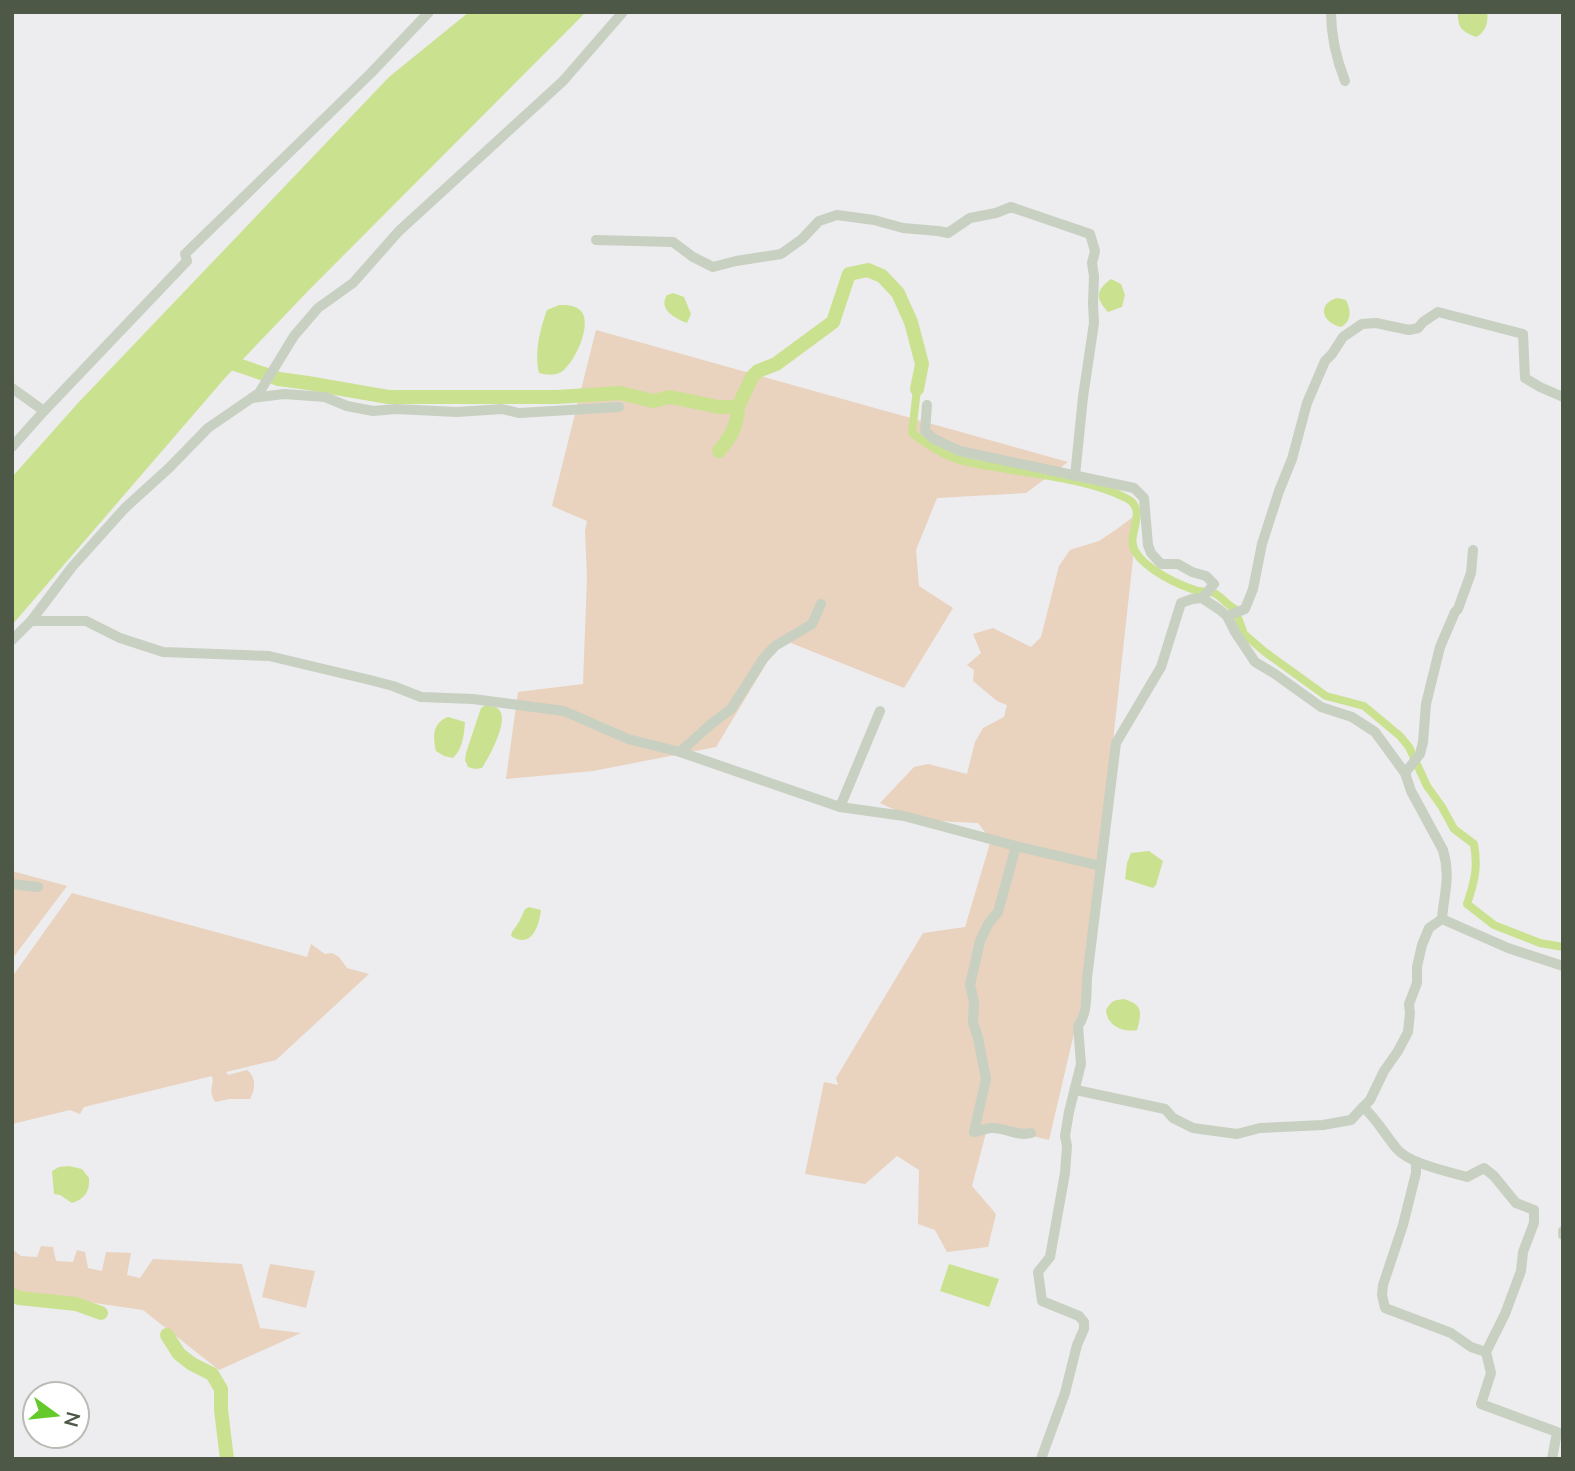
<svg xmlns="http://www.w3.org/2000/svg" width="1575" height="1471" font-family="Lato,sans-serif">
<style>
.green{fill:#e9d2be}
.water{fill:#cae290}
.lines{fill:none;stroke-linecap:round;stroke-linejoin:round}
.canal{stroke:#cae290;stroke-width:8}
.river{stroke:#cae290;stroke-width:14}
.minor{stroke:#c8d0c1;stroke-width:10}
</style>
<rect width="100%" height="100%" fill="#edecef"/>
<g class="green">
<polygon points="596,330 1068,462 1026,493 937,498 916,550 919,586 953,608 904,688 781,639 716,747 593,771 506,779 518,692 583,684 587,577 585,531 587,521 552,506"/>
<polygon points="1138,513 1087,978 1049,1140 988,1125 972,1186 996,1214 988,1247 947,1252 935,1230 918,1224 919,1170 897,1156 865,1184 805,1174 824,1082 838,1085 836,1078 923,933 965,927 991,840 978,823 917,820 880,803 914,767 928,764 967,774 975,742 983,728 1004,717 1007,705 997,701 973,681 974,670 967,665 981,653 973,634 993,628 1031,647 1041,637 1059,566 1070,550 1099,541 1117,529"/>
<polygon points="12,871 67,886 12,959"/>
<path d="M72,893L307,957L311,944L325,954L332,953L339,957L347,968L369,974L276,1060L226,1072L228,1075L247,1070C257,1078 255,1089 250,1099H229L215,1102C207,1088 215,1086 212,1076L84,1107L80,1114L70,1110L12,1124V977Z"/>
<polygon points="41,1246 53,1247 56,1261 73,1262 77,1250 85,1252 88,1268 102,1271 106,1252 131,1253 127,1275 140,1278 153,1259 242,1264 260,1328 301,1333 219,1370 143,1310 12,1291 12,1249 21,1256 37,1257"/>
<polygon points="270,1264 315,1271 306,1308 262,1297"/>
</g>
<g class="water">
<polygon points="469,12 586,12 309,290 225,378 12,625 12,477 78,403 389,77"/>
<path d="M1458,12H1487C1489,22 1485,33 1476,37C1462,32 1457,27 1458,12Z"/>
<path d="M1111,279L1121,284L1125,295L1122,307L1108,312C1095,298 1096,290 1111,279Z"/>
<path d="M673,293L684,297L691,314L687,323C674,318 658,309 667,295Z"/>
<path d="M1338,298L1346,300C1351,310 1352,321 1341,327C1322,323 1316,303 1338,298Z"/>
<path d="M559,305C567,305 575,305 581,311C593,324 574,364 561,372C554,376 547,375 539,373C534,353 540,329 547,310Z"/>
<path d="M486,705C492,706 499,707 501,713C506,726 489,757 482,768L475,769L468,767L465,760L466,753L481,708Z"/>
<path d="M448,717L465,722C464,734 463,749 453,758L444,756L436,751C433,737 432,723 448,717Z"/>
<polygon points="1149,851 1163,861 1156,885 1153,888 1125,879 1127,863 1131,853"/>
<path d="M529,907L541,910C539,927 531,949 511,936L512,932L519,922L525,909Z"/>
<path d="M1124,999C1143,1005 1142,1012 1137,1030C1128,1032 1115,1029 1110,1021C1108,1020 1106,1012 1106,1010C1111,1001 1114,1000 1124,999Z"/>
<path d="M69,1166L82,1169L89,1178C90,1191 85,1199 72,1203L60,1195L54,1194L52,1171L59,1167Z"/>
<polygon points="949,1264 999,1279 989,1307 940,1291"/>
</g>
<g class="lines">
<path class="canal" d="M917,389L912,433C925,443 938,452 954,458C972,465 992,466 1011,470C1049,476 1092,481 1126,498C1150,510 1125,534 1135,551C1145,569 1178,585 1198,591C1202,592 1209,591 1214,593C1220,595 1227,605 1235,609L1244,634L1265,652L1326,696L1364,706L1400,736L1409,747L1427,786L1442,807L1454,829L1474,844C1478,868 1475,880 1467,904L1494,925L1540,943L1563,947"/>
<g class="river">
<polyline points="220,359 279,379 308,383 388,397 557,397 620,393 653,401 670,397 719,407 738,407 752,377 758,371 776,364 833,322 849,274 868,270 882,276 898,293 911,322 922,364 917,389"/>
<path d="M719,451C732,435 737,427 738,407"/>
<polyline points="12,1295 19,1298 76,1304 101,1313"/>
<polyline points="167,1335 179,1354 192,1364 212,1374 221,1389 221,1410 227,1459"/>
</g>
<g class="minor">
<path d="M1331,12C1331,36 1336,58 1345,81"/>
<polyline points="596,240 673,242 693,257 713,267 736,261 781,254 802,239 819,221 837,215 874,220 903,228 938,231 948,233 970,218 996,213 1011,207 1090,234 1095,251 1092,263 1094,276 1093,304 1094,323 1083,397 1075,476"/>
<polyline points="12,388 44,411"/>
<polyline points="252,398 284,394 325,397 347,406 373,411 396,409 457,412 502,409 519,413 619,407"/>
<polyline points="927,405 925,431 934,439 960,451 1134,488 1144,498 1148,545 1151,553 1161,564 1178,564 1192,572 1206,576 1214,584 1202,598"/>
<polyline points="12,447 44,411 187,261 185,254 371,73 429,12"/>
<polyline points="1227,616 1245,609 1253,589 1262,544 1279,491 1292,459 1307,403 1325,361 1332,354 1343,337 1362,324 1376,323 1409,330 1418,328 1423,322 1438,312 1523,334 1525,378 1540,387 1563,397"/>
<polyline points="31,621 86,621 120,638 163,652 269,656 370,680 393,686 421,697 473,699 564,711 628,739 680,752 840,807 904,816 1016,846 1101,866"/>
<polyline points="12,640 31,621 72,567 125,508 169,468 208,428 259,393 294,336 318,308 353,283 399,231 563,81 623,12"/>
<polyline points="680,752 710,725 731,709 763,659 775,646 812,624 821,604"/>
<polyline points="1405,773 1420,754 1423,742 1426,704 1440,647 1455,612 1458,609 1471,573 1473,550"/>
<polyline points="840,807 880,711"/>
<path d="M1016,846L998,912L988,924L980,941L970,985L974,1002L973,1022L978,1038L986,1079L974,1132C980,1132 985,1128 991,1128C1005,1127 1017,1137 1031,1133"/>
<polyline points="12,884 38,887"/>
<path d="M1442,919L1429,928L1422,945L1417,967V983L1409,1004L1410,1013L1408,1032L1398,1051L1384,1071L1370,1100L1363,1107C1377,1119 1385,1135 1397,1149C1408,1163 1449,1172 1467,1177L1484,1168L1494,1176L1516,1203L1534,1210V1223L1523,1252L1521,1271L1505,1314L1486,1352L1491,1373L1481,1404L1557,1432L1552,1459"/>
<polyline points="1076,1090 1165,1109 1173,1118 1193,1128 1237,1134 1260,1128 1323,1125 1351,1120 1363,1107"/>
<polyline points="1416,1162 1416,1173 1403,1225 1383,1285 1382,1295 1385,1308 1451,1333 1471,1347 1486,1352"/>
<polyline points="1563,1231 1563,1235"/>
<path d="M1041,1459L1065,1393L1077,1345L1084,1329V1322L1079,1316L1042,1301L1038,1272L1050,1257L1065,1173L1067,1146L1065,1136L1069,1112L1081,1064L1078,1026C1088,1013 1086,994 1087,978L1116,743L1161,667L1181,603L1192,599L1202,598L1220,610L1227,616L1235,632L1255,662L1275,674L1321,707L1352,717L1375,732L1405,773L1411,791L1443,850C1451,877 1444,893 1442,919L1508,948L1563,966"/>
</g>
</g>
<rect width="1575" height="1471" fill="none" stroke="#4e5847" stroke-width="28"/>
<g transform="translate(56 1415) rotate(105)"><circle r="33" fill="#ffffff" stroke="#b8bcb5" stroke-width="2"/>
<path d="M0-5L12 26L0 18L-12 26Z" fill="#64ca2b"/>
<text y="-10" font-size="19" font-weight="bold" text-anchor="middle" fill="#4e5847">N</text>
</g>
</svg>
